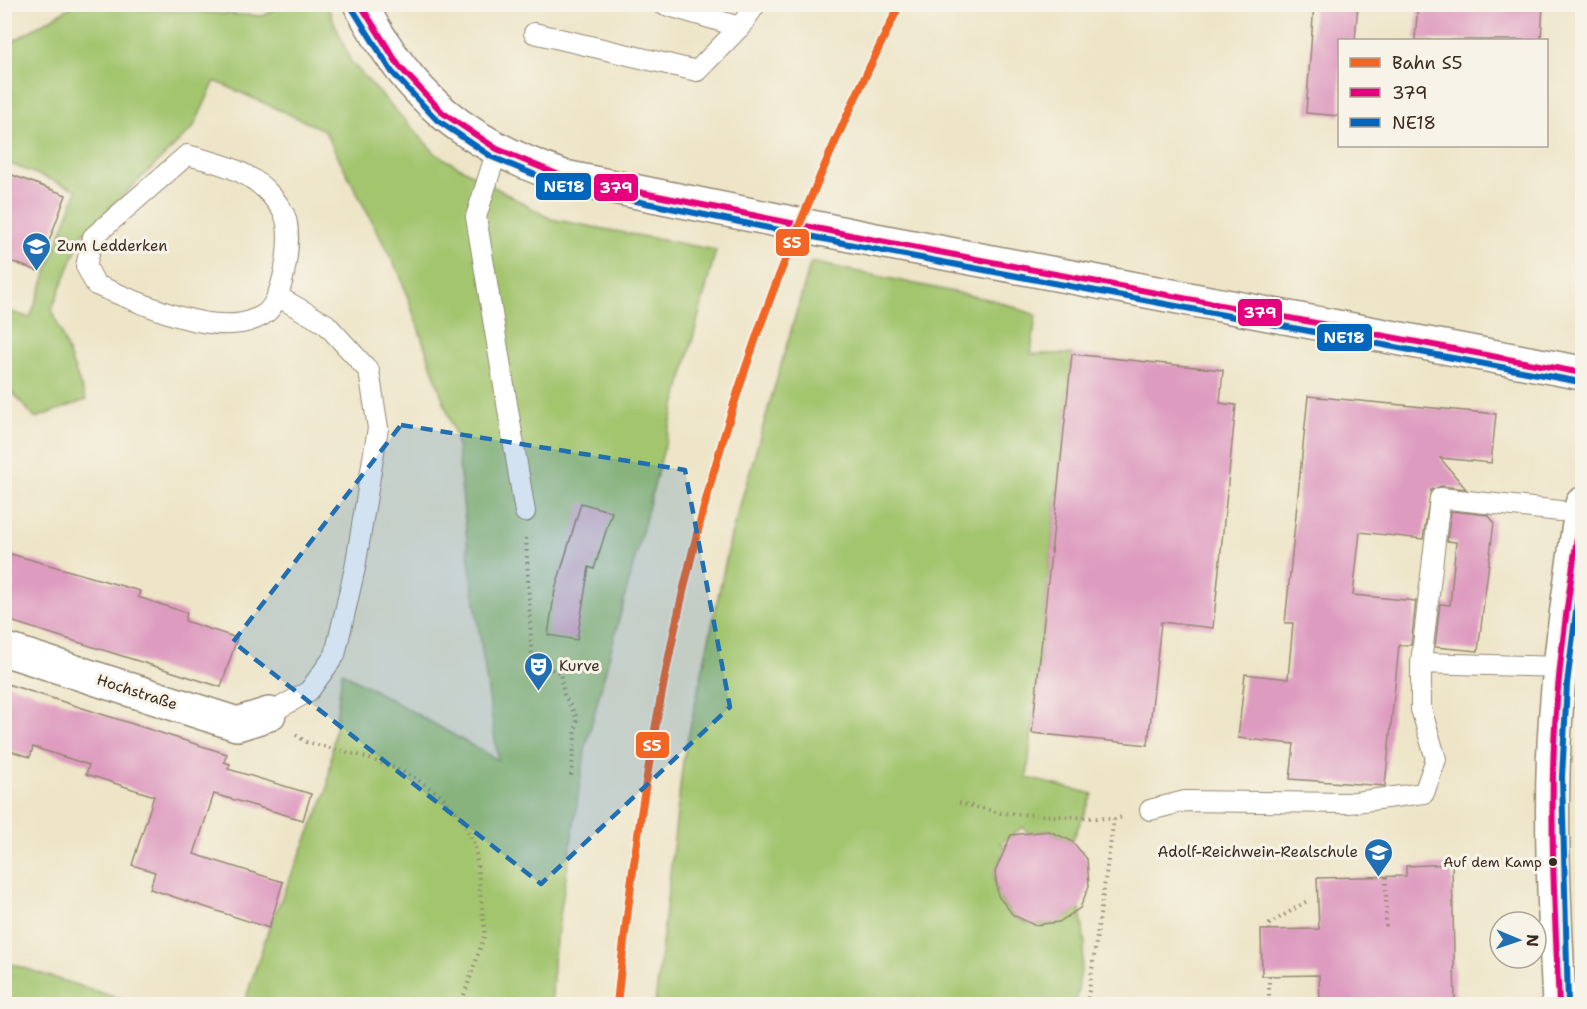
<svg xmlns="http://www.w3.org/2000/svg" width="1587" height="1009" font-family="'Shantell Sans',sans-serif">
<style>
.green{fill:#a3c56e;stroke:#6f7846;stroke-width:1.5}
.building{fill:#de9bc0}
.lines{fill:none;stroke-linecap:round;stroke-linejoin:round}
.lane-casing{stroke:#948873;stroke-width:22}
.street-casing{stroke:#948873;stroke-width:36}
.path{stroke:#948873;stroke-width:4;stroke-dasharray:1.5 4.5;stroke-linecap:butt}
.lane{stroke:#fff;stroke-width:20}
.street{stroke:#fff;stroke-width:33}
.bus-1-casing{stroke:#f7f3e8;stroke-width:10}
.bus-2-casing{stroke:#f7f3e8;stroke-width:10}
.bus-1{stroke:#e5007d;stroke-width:6}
.bus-2{stroke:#0065bd;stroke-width:6}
.rail-1-casing{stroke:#f7f3e8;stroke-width:12}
.rail-1{stroke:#f26522;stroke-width:8}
.marked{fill:#1f6fb2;fill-opacity:0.2;stroke:#1f6fb2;stroke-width:4.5;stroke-dasharray:12 8;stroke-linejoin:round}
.bus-dot{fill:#3b2a1e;stroke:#f7f3e8;stroke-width:2}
.labels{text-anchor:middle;stroke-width:6;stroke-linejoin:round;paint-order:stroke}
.bus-label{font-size:14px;fill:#3b2a1e;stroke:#f7f3e8;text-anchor:end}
.poi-label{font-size:15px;fill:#3b2a1e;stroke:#f7f3e8;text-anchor:start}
.street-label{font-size:15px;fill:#3b2a1e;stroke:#f7f3e8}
.line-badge{stroke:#f7f3e8;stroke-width:2}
.badge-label{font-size:16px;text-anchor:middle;font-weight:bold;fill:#fff}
</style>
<rect width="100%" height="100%" fill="#f7f3e8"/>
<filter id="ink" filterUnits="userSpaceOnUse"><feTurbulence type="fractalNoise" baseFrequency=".0167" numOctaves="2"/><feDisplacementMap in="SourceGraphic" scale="12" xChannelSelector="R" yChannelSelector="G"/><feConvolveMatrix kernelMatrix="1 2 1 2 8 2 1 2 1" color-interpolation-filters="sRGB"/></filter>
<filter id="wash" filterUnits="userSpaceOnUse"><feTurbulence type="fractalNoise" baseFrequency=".008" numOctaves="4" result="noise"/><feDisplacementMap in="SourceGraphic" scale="24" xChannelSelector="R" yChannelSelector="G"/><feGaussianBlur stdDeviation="1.35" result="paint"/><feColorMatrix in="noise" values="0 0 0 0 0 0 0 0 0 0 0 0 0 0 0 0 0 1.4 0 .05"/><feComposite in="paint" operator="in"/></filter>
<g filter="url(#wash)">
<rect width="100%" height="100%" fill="#eee5c8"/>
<g class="green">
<polygon points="74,5 263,16 282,5 327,5 351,62 436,154 551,219 716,250 586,745 553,962 552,1004 244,1004 269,928 327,791 342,672 498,760 470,568 456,437 400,275 324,130 215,81 193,128 82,235 52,309 86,400 35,418 14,394 5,390 4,309 30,318 77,190 5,162 5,46"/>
<path d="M811,262L997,301L1036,315L1031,354H1072L1027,778L1093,794L1072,841L1049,831L1027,833L1023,827L1001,843L1006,848C1002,855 998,862 996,870C989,893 1012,924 1036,925C1054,925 1065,918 1080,908L1085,943L1076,1004H655L683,761L731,536Z"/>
<polygon points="4,962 5,962 136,1004 5,1004"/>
</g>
<g id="blocks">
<g class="building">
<polygon points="1314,4 1358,4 1355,40 1340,40 1340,116 1306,113"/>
<polygon points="1418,4 1543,4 1541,40 1415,40"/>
<polygon points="4,172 66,195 38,271 4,259"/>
<polygon points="1072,354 1223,370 1220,403 1236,405 1213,628 1161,622 1148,745 1032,733"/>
<polygon points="1308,396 1496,414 1491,463 1440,458 1466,489 1441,486 1431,490 1423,539 1360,532 1353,595 1416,601 1411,645 1399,645 1385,786 1290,779 1294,744 1238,738 1245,674 1288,679 1293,623 1285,623"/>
<polygon points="581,503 612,512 594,569 589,567 577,640 548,635 555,590"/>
<polygon points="1451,511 1488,515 1494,522 1478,651 1435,647 1440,604 1450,605 1456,542 1447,541"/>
<polygon points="4,552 140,591 138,597 187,613 185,621 237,638 221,687 4,619"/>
<polygon points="4,683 227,754 224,762 230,764 228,769 311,794 303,820 214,794 194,854 283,882 269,928 150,889 155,872 132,865 154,796 86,774 89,765 33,747 30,757 4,749"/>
<polygon points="1049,831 1072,841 1087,859 1089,886 1080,908 1059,922 1034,925 1013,915 998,896 995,872 1011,835"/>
<polygon points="1452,864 1455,1005 1320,1005 1319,975 1262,976 1261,930 1319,929 1317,878 1406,876 1406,866"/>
</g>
</g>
</g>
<g filter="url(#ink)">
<use href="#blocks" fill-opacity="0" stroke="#948873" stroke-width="1.5"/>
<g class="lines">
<defs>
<g id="lane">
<polyline points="662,4 740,27 756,4"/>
<polyline points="534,33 697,71 740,27"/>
<polyline points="497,150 476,217 525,512"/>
<path d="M187,155C215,162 245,169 266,190C272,196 282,208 285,216C293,237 284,297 267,312C262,317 248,322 242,323C197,331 137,301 96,285L86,266L93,237Z"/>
<polyline points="1421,663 1440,498 1560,511"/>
<polyline points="269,714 309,691 335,655 355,568 378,428 369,371 326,324 277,296"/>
<polyline points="1150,810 1185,801 1348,803 1424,793 1436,759 1421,709 1421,663 1560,667"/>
</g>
<g id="street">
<path d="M360,4C410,98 464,143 564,177L875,240L1582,373"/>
<polyline points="4,649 237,724 269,714"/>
<path d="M1559,1004C1555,918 1550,831 1554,744C1558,663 1570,584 1582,504"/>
</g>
</defs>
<use href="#lane" class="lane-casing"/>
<use href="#street" class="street-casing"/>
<g class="path">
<polyline points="526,538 532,660 560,673 564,694 577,718 571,777"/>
<polyline points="296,735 306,742 362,756 407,773 441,795 461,818 475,845 485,934 461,1004"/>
<polyline points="959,803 1001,813 1114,819 1123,817"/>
<polyline points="1386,877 1386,927"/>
<polyline points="1269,930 1268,925 1307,901"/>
<polyline points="1269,976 1269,1004"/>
<polyline points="1087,1004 1114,819"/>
</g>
<use href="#lane" class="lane"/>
<use href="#street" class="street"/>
<defs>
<g id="bus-1">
<polyline points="360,4 399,66 443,113 497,149 564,177 875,240 1582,373"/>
<path d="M1559,1004C1555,917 1550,831 1554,744C1558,664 1570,584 1582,504"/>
</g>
<g id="bus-2">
<polyline points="352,8 392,72 437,120 492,157 562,186 873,249 1580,382"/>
<polyline points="1568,1004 1562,777 1567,684 1582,562"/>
</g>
</defs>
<use href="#bus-1" class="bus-1-casing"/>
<use href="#bus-2" class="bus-2-casing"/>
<use href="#bus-1" class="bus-1"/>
<use href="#bus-2" class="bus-2"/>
<defs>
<path id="rail-1" d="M617,1004C640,785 676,576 746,367C788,242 842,123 900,4"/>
</defs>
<use href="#rail-1" class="rail-1-casing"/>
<use href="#rail-1" class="rail-1"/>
</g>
</g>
<path class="marked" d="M401,425L685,470L730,707L541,884L233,642Z"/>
<defs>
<symbol id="school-pin" viewBox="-11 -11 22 30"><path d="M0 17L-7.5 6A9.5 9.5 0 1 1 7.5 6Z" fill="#1f6fb2" stroke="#f7f3e8"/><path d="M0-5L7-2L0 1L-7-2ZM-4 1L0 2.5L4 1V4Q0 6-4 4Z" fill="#fff"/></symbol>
<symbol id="theatre-pin" viewBox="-11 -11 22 30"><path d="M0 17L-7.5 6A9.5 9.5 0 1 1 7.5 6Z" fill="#1f6fb2" stroke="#f7f3e8"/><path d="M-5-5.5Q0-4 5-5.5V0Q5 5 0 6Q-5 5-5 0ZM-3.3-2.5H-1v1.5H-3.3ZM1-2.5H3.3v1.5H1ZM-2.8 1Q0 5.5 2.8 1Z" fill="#fff"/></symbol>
</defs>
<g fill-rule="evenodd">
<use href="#school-pin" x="20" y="230" width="33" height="45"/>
<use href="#theatre-pin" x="522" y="650" width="33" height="45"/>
<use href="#school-pin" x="1362" y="836" width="33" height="45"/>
</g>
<circle class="bus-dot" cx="1553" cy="862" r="5"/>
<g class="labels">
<g class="bus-label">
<text x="1542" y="867">Auf dem Kamp</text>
</g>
<g class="poi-label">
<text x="57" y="251">Zum Ledderken</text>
<text x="559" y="671">Kurve</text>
<text x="1358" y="857" text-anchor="end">Adolf-Reichwein-Realschule</text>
</g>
<g class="street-label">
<text transform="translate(137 692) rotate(18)" y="5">Hochstraße</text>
</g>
</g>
<g class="line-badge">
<rect x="535" y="172" width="57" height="29" rx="6" fill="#0065bd"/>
<rect x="593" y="173" width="46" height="29" rx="6" fill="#e5007d"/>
<rect x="775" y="228" width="35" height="29" rx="6" fill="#f26522"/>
<rect x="1237" y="298" width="46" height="29" rx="6" fill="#e5007d"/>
<rect x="1316" y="323" width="57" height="29" rx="6" fill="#0065bd"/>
<rect x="635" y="731" width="35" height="28" rx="6" fill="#f26522"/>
</g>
<g class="badge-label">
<text x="564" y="192">NE18</text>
<text x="616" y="193">379</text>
<text x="792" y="248">S5</text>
<text x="1260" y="318">379</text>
<text x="1344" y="343">NE18</text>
<text x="652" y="751">S5</text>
</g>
<rect width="1587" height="1009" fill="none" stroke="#f7f3e8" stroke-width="24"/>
<rect x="1338" y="39" width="210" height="108" fill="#f7f3e8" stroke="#aca397" stroke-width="1.5"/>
<rect x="1350" y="58" width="30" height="9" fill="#f26522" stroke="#aca397" stroke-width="1.5"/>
<text x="1392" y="69" font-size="18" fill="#3b2a1e">Bahn S5</text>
<rect x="1350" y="88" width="30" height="9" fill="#e5007d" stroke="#aca397" stroke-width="1.5"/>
<text x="1392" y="99" font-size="18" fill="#3b2a1e">379</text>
<rect x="1350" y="118" width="30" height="9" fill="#0065bd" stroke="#aca397" stroke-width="1.5"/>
<text x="1392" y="129" font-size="18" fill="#3b2a1e">NE18</text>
<g transform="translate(1518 940) rotate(92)"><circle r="28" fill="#f7f3e8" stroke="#aca397" stroke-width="1.5"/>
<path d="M0-4.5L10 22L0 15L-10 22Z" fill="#1f6fb2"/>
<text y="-9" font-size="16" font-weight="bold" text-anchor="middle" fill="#3b2a1e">N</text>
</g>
</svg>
